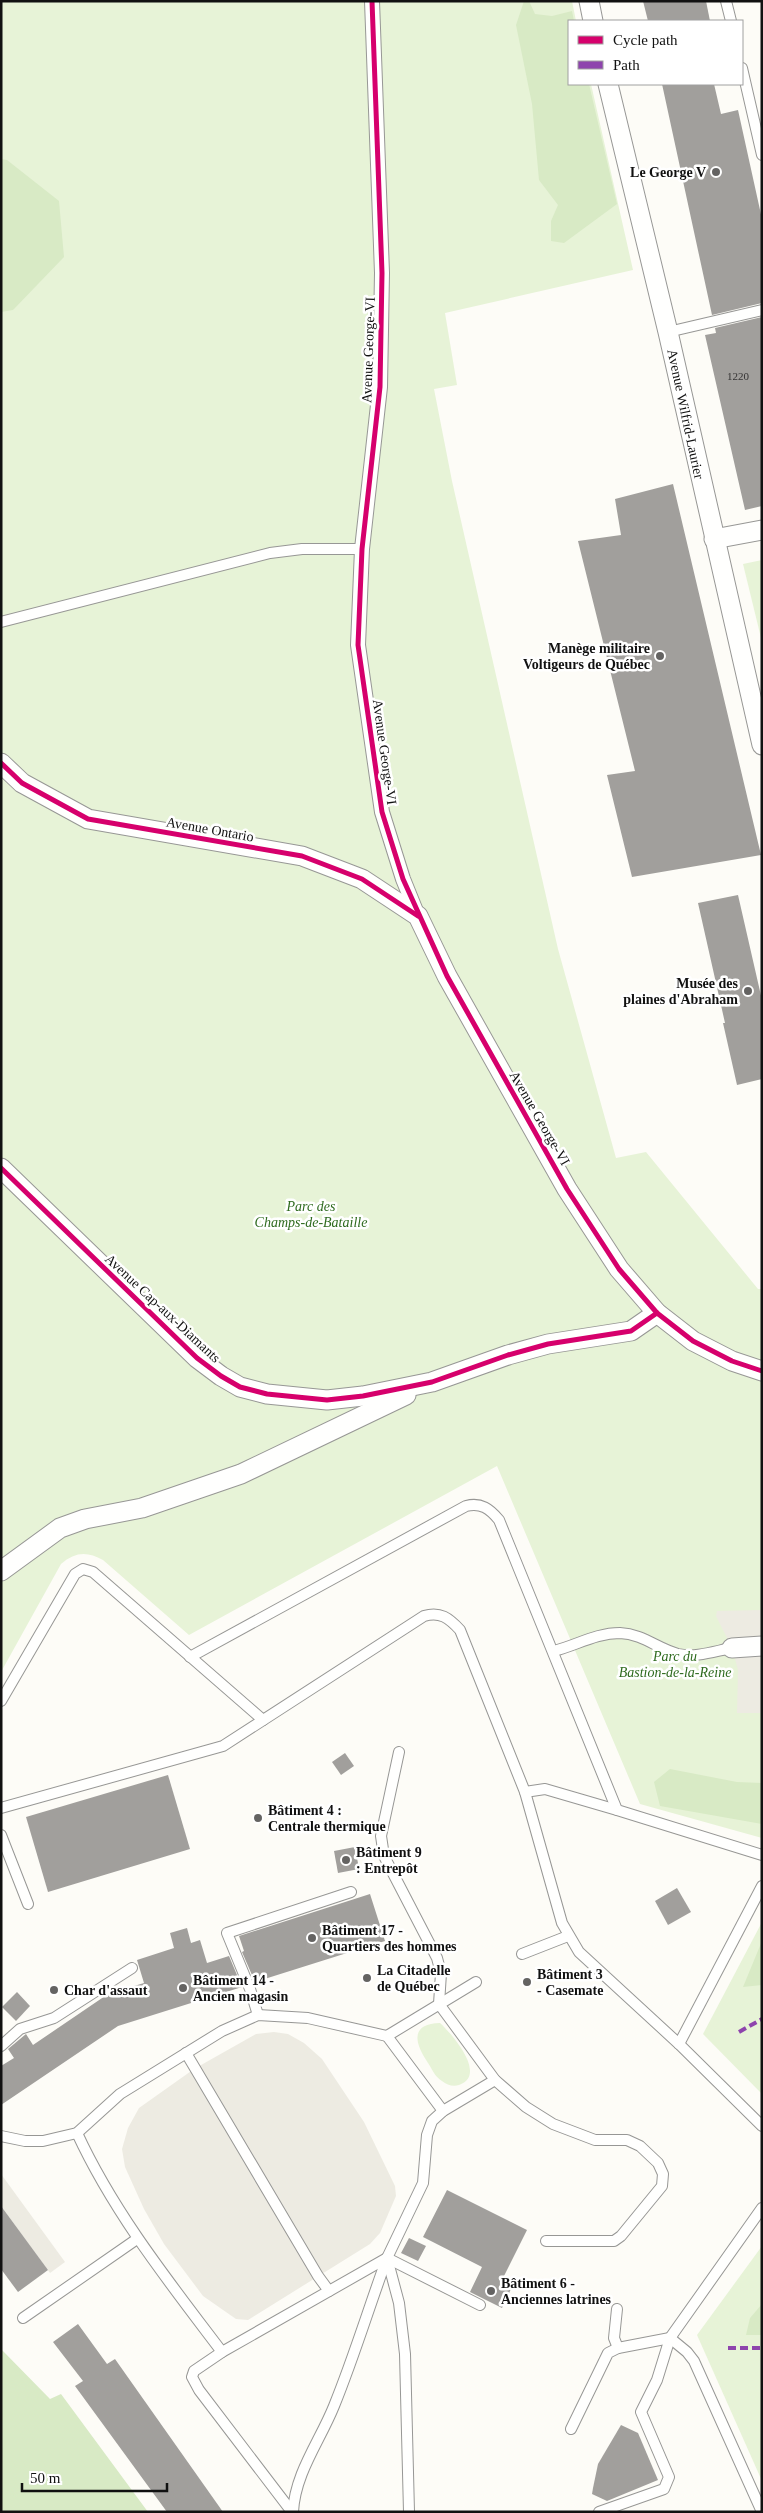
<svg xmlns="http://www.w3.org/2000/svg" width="763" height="2513" font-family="'Times New Roman',serif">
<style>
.green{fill:#e7f3d7}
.forest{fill:#d8eac5}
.plaza{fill:#edebe2}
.building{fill:#a19f9c}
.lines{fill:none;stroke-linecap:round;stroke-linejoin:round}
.service-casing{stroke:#979795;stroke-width:12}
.pedestrian-casing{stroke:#979795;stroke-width:16}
.minor-casing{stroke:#979795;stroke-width:21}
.service{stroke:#fffffe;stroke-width:10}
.pedestrian{stroke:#fffffe;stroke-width:14}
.minor{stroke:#fffffe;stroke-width:19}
.quiet{stroke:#8e44ad;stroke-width:4;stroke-dasharray:8 4;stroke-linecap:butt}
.cycleway-casing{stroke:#fff;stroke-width:8}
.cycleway{stroke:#d6006c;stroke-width:5}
.poi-dot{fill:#646362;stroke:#fff;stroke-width:2}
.labels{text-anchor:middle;stroke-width:5;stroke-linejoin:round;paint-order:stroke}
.number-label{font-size:11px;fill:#353434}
.poi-label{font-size:14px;font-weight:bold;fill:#111;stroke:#fff;text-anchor:start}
.street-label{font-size:14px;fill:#111;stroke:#fff}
.park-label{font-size:14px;font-style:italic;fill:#2f6b1f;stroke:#fff}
</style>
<rect width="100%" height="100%" fill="#fdfcf7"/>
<g class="green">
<path d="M1,1H572L576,21H569V84H591L633,270L445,313L457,385L434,389L452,481L558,949L616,1158L646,1152L758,1289H762V1838L640,1804L497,1466L189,1635L103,1560C87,1551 75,1552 61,1564L1,1672Z"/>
<polygon points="762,560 762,642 743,564"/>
<polygon points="762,1922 762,2094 703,2034"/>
<path d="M440,2023C452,2034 488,2075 459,2085C453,2087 447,2085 442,2081C435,2077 432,2069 428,2063C415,2044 409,2024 440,2023Z"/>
<polygon points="762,2246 762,2481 697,2335"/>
</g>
<g class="forest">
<polygon points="524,1 529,1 535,14 552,16 572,11 574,21 569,21 569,84 589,84 617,204 564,243 551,241 551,221 558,205 539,180 532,104 516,25"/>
<polygon points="1,159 7,160 59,201 64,257 13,310 1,312"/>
<polygon points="670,1769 737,1782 762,1783 762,1824 660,1806 654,1782"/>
<polygon points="762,1941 762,1985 743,1987"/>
<polygon points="762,2304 762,2335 746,2335 750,2318"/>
<polygon points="1,2349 50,2399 61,2394 148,2512 1,2512"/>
</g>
<g class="plaza">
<polygon points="762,1610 762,1713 737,1713 738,1670 732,1648 716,1616 717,1611"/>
<polygon points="274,2032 288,2034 304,2043 322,2059 364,2122 395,2186 396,2196 380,2233 370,2244 248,2320 236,2319 203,2296 164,2244 144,2209 125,2167 122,2149 128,2128 139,2108 194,2069 256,2034"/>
<polygon points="1,2174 65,2262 50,2273 1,2206"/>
</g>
<g class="building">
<polygon points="643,1 706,1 710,21 648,21"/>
<polygon points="662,84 714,84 721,114 738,110 762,219 762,303 712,315"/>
<polygon points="762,317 762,506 745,510 705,335 716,333 715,328"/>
<polygon points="673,484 761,855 632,877 607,775 635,771 578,541 621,535 615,499"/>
<polygon points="738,895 762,1000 762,1079 737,1085 723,1023 725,1023 698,903"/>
<polygon points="345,1753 354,1766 341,1775 332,1762"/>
<polygon points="168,1775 190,1849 48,1892 26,1817"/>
<polygon points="355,1847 359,1869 338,1873 334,1851"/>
<polygon points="677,1888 691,1912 668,1925 655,1901"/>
<polygon points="370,1894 385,1941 255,1982 242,1952 244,1951 239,1936"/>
<polygon points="187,1928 191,1943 200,1940 207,1963 229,1956 242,1987 118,2026 1,2105 1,2066 14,2058 8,2049 26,2034 33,2045 108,1994 144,1983 137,1960 174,1948 170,1933"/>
<polygon points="17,1992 30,2006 16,2021 2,2007"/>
<polygon points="447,2190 527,2230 500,2284 511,2289 502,2308 470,2292 482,2267 423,2237"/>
<polygon points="1,2206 48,2270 18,2292 1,2269"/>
<polygon points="409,2238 426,2246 418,2261 401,2253"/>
<polygon points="78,2324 107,2364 115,2359 223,2512 167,2512 75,2386 83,2381 53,2342"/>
<polygon points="621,2425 638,2433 658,2480 607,2501 592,2494 593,2488 598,2464"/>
</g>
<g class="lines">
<defs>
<g id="service">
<polyline points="726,1 731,21"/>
<polyline points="742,68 762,155"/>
<polyline points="668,332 762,310"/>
<polyline points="1,622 270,553 302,549 362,549"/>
<path d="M554,1651C577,1645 596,1633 620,1633C643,1634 658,1649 678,1654C696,1658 715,1651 732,1648"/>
<path d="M190,1657L466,1506C481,1502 490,1509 499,1520L617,1810L762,1855"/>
<polyline points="1,1701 75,1574 83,1569 93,1572 263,1720"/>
<polyline points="399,1752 381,1836 384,1856 437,1958 441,1973 439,2004 495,2080 526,2107 553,2124 595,2140 627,2140 640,2146 658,2163 663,2174 662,2186 621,2236 614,2241 546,2241"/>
<polyline points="525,1792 545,1789 617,1810"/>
<path d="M1,1808L223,1746L424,1616C440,1611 449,1618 460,1630L525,1792L562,1923L579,1952L679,2044L762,2126"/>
<polyline points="1,1835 28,1904"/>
<polyline points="522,1954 568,1936"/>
<polyline points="258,2015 250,1989 227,1933 351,1892"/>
<polyline points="387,2036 443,2111"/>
<polyline points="679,2044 762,1886"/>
<polyline points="1,2046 20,2029 54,2018 132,1968"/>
<polyline points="186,2053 318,2276 329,2291"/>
<path d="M77,2133C114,2213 169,2282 222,2352"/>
<polyline points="1,2136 25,2141 43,2141 77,2133 120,2094 222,2031 258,2015 308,2018 387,2036 476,1982"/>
<polyline points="387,2258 399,2303 405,2354 409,2512"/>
<polyline points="387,2258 480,2305"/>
<polyline points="617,2309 614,2338 618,2348"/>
<polyline points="23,2318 137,2239"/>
<polyline points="571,2429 608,2353 618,2348 670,2338 687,2352 694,2361 762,2512"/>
<polyline points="292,2512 199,2390 192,2377 194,2371 222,2352 387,2258 423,2183 427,2135 432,2121 443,2111 495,2080"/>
<path d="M293,2512C295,2473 320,2441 334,2406C354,2357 369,2307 387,2258"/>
<polyline points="599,2512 664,2489 669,2477 641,2412 657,2380 670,2338 762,2208"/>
</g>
<polyline id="pedestrian" points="372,1 382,273 380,387 362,549 358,645 382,812 403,879 418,916"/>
<g id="minor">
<polyline points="589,1 593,21"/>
<polyline points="608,84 668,332 762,745"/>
<polyline points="714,539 762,530"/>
<polyline points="1,763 22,783 88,819 302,856 362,879 418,916 447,976 567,1189 619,1269 657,1313 693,1341 732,1361 762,1371"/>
<polyline points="1,1168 197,1358 221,1376 240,1387 267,1394 327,1400 363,1396 432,1382 508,1355 548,1344 631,1331 657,1313"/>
<polyline points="1,1571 60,1528 85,1519 142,1508 241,1474 406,1395"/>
<polyline points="732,1648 762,1646"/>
</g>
</defs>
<use href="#service" class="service-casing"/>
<use href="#pedestrian" class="pedestrian-casing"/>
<use href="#minor" class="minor-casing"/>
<use href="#service" class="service"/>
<use href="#pedestrian" class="pedestrian"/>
<use href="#minor" class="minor"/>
<g class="quiet">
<polyline points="739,2032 762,2019"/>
<polyline points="728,2348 762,2348"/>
</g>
<defs>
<g id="cycleway">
<polyline points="372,1 382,273 380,387 362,549 358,645 382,812 403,879 447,976 567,1189 619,1269 657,1313 693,1341 732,1361 762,1371"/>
<polyline points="1,763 22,783 88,819 302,856 362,879 418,916"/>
<polyline points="1,1168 197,1358 221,1376 240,1387 267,1394 327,1400 363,1396 432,1382 508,1355 548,1344 631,1331 657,1313"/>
</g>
</defs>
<use href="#cycleway" class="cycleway-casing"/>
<use href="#cycleway" class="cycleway"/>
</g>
<g class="poi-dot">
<circle cx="716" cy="172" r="5"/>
<circle cx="660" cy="656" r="5"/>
<circle cx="748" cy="991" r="5"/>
<circle cx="258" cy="1818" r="5"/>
<circle cx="346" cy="1860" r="5"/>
<circle cx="312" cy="1938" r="5"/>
<circle cx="367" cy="1978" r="5"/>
<circle cx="527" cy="1982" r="5"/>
<circle cx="183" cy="1988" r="5"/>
<circle cx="54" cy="1990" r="5"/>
<circle cx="491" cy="2291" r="5"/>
</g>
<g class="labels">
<g class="number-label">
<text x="738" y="380">1220</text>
</g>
<g class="poi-label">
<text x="706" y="177" text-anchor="end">Le George V</text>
<text x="650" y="653" text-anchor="end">Manège militaire<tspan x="650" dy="16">Voltigeurs de Québec</tspan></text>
<text x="738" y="988" text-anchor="end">Musée des<tspan x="738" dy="16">plaines d'Abraham</tspan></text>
<text x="268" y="1815">Bâtiment 4 :<tspan x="268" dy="16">Centrale thermique</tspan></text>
<text x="356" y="1857">Bâtiment 9<tspan x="356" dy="16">: Entrepôt</tspan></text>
<text x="322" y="1935">Bâtiment 17 -<tspan x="322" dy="16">Quartiers des hommes</tspan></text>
<text x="377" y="1975">La Citadelle<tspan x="377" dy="16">de Québec</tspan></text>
<text x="537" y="1979">Bâtiment 3<tspan x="537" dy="16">- Casemate</tspan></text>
<text x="193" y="1985">Bâtiment 14 -<tspan x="193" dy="16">Ancien magasin</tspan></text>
<text x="64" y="1995">Char d'assaut</text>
<text x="501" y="2288">Bâtiment 6 -<tspan x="501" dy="16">Anciennes latrines</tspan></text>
</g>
<g class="street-label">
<text transform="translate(368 350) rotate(-88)" y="5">Avenue George-VI</text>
<text transform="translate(686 414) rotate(78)" y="5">Avenue Wilfrid-Laurier</text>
<text transform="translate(385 752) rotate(82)" y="5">Avenue George-VI</text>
<text transform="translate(210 829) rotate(10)" y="5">Avenue Ontario</text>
<text transform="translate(540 1118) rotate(60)" y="5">Avenue George-VI</text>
<text transform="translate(163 1308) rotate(43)" y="5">Avenue Cap-aux-Diamants</text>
</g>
<g class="park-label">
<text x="311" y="1211">Parc des<tspan x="311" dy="16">Champs-de-Bataille</tspan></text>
<text x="675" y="1661">Parc du<tspan x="675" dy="16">Bastion-de-la-Reine</tspan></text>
</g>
</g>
<rect width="763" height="2513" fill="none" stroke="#111111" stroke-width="5"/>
<rect x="568" y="20" width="175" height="65" fill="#ffffff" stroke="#a0a0a0"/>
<rect x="578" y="36" width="25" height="8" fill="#d6006c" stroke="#a0a0a0"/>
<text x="613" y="45" font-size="15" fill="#111111">Cycle path</text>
<rect x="578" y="61" width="25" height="8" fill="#8e44ad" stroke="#a0a0a0"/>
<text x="613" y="70" font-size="15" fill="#111111">Path</text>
<path d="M22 2483v8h145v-8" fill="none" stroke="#111111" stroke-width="2.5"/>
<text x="30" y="2483" font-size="15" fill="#111111" stroke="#ffffff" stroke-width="4" paint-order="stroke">50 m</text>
</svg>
